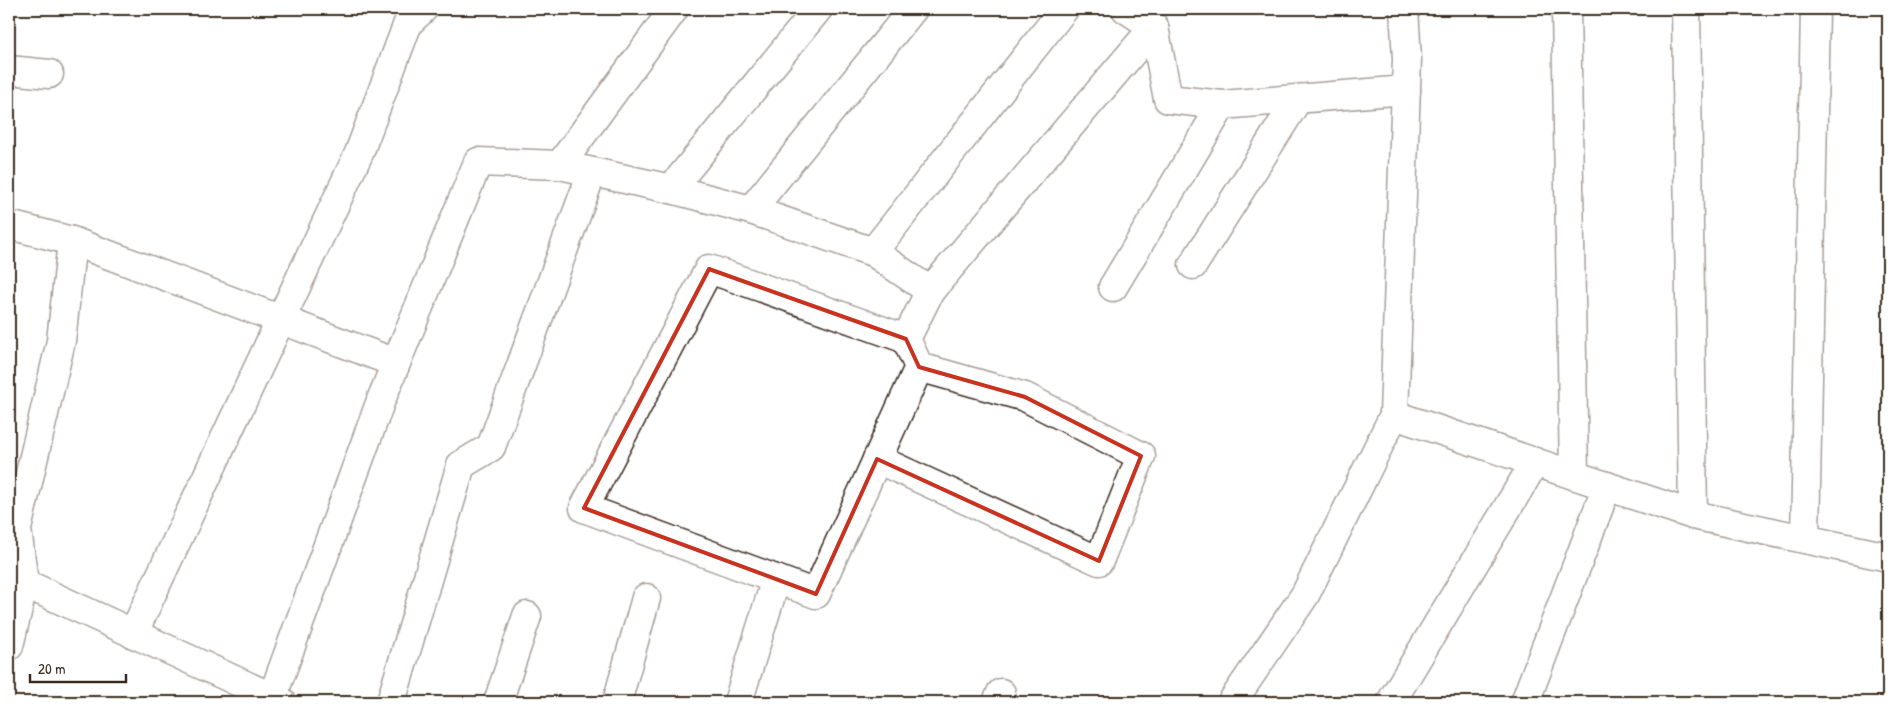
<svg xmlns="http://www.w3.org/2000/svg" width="1897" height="711" font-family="'Patrick Hand',sans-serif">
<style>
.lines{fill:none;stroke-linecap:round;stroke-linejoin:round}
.street-casing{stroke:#3b2a1e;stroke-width:31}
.street{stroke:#fff;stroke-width:28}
.marked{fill:none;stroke:#c8321e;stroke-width:4;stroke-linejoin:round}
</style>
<rect width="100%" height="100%" fill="#fff"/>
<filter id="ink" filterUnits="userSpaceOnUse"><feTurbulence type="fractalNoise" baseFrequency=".02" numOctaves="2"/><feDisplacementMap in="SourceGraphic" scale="10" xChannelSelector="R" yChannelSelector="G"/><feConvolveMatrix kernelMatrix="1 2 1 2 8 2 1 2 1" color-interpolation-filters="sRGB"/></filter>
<g filter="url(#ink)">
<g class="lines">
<defs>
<g id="street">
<polyline points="818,9 671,189 751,210 913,9"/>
<polyline points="1126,9 1154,27 1168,99 1222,105 1406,90"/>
<polyline points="1566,9 1574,475"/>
<polyline points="1686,9 1693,515"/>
<polyline points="9,70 49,74"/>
<polyline points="671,189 560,165 674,9"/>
<polyline points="751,210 873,252 930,291 906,339 709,269 584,508 816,594 919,367 906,339"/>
<polyline points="9,225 72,241 61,341 17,529 24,583 9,646"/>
<polyline points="72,241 396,363"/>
<polyline points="873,252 1064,9"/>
<polyline points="1193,265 1298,99"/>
<polyline points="1113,287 1222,105"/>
<polyline points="930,291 1154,27"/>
<polyline points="1394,415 1407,59 1404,9"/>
<polyline points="877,459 1099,561 1141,456 1025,397 919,367"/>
<polyline points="1805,539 1815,9"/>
<polyline points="24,583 282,702"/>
<polyline points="133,634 359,153 408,23 423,9"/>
<polyline points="272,698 381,400 478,162 560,165"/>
<polyline points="391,702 461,465 491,447 592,172"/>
<polyline points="498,702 527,616"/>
<polyline points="617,702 646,598"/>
<polyline points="738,702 776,579"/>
<polyline points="997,702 1001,693"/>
<polyline points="1232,702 1305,595 1394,415 1693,515 1888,557"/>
<polyline points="1391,702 1535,462"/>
<polyline points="1525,702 1607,486"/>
</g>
</defs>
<use href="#street" class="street-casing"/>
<use href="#street" class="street"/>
</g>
</g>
<path d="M0 0H1897V711H0ZM709,269L906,339L919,367L1025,397L1141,456L1099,561L877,459L816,594L584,508Z" fill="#fff" fill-opacity=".55" fill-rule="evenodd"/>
<path class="marked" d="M709,269L906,339L919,367L1025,397L1141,456L1099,561L877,459L816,594L584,508Z"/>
<rect width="1897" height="711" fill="none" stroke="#fff" stroke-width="30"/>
<rect x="15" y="15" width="1867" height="681" fill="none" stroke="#3b2a1e" stroke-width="2" filter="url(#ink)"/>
<path d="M30 674v8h96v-8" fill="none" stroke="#3b2a1e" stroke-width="2.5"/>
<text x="38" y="674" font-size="15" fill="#3b2a1e" stroke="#ffffff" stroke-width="4" paint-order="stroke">20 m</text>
</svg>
